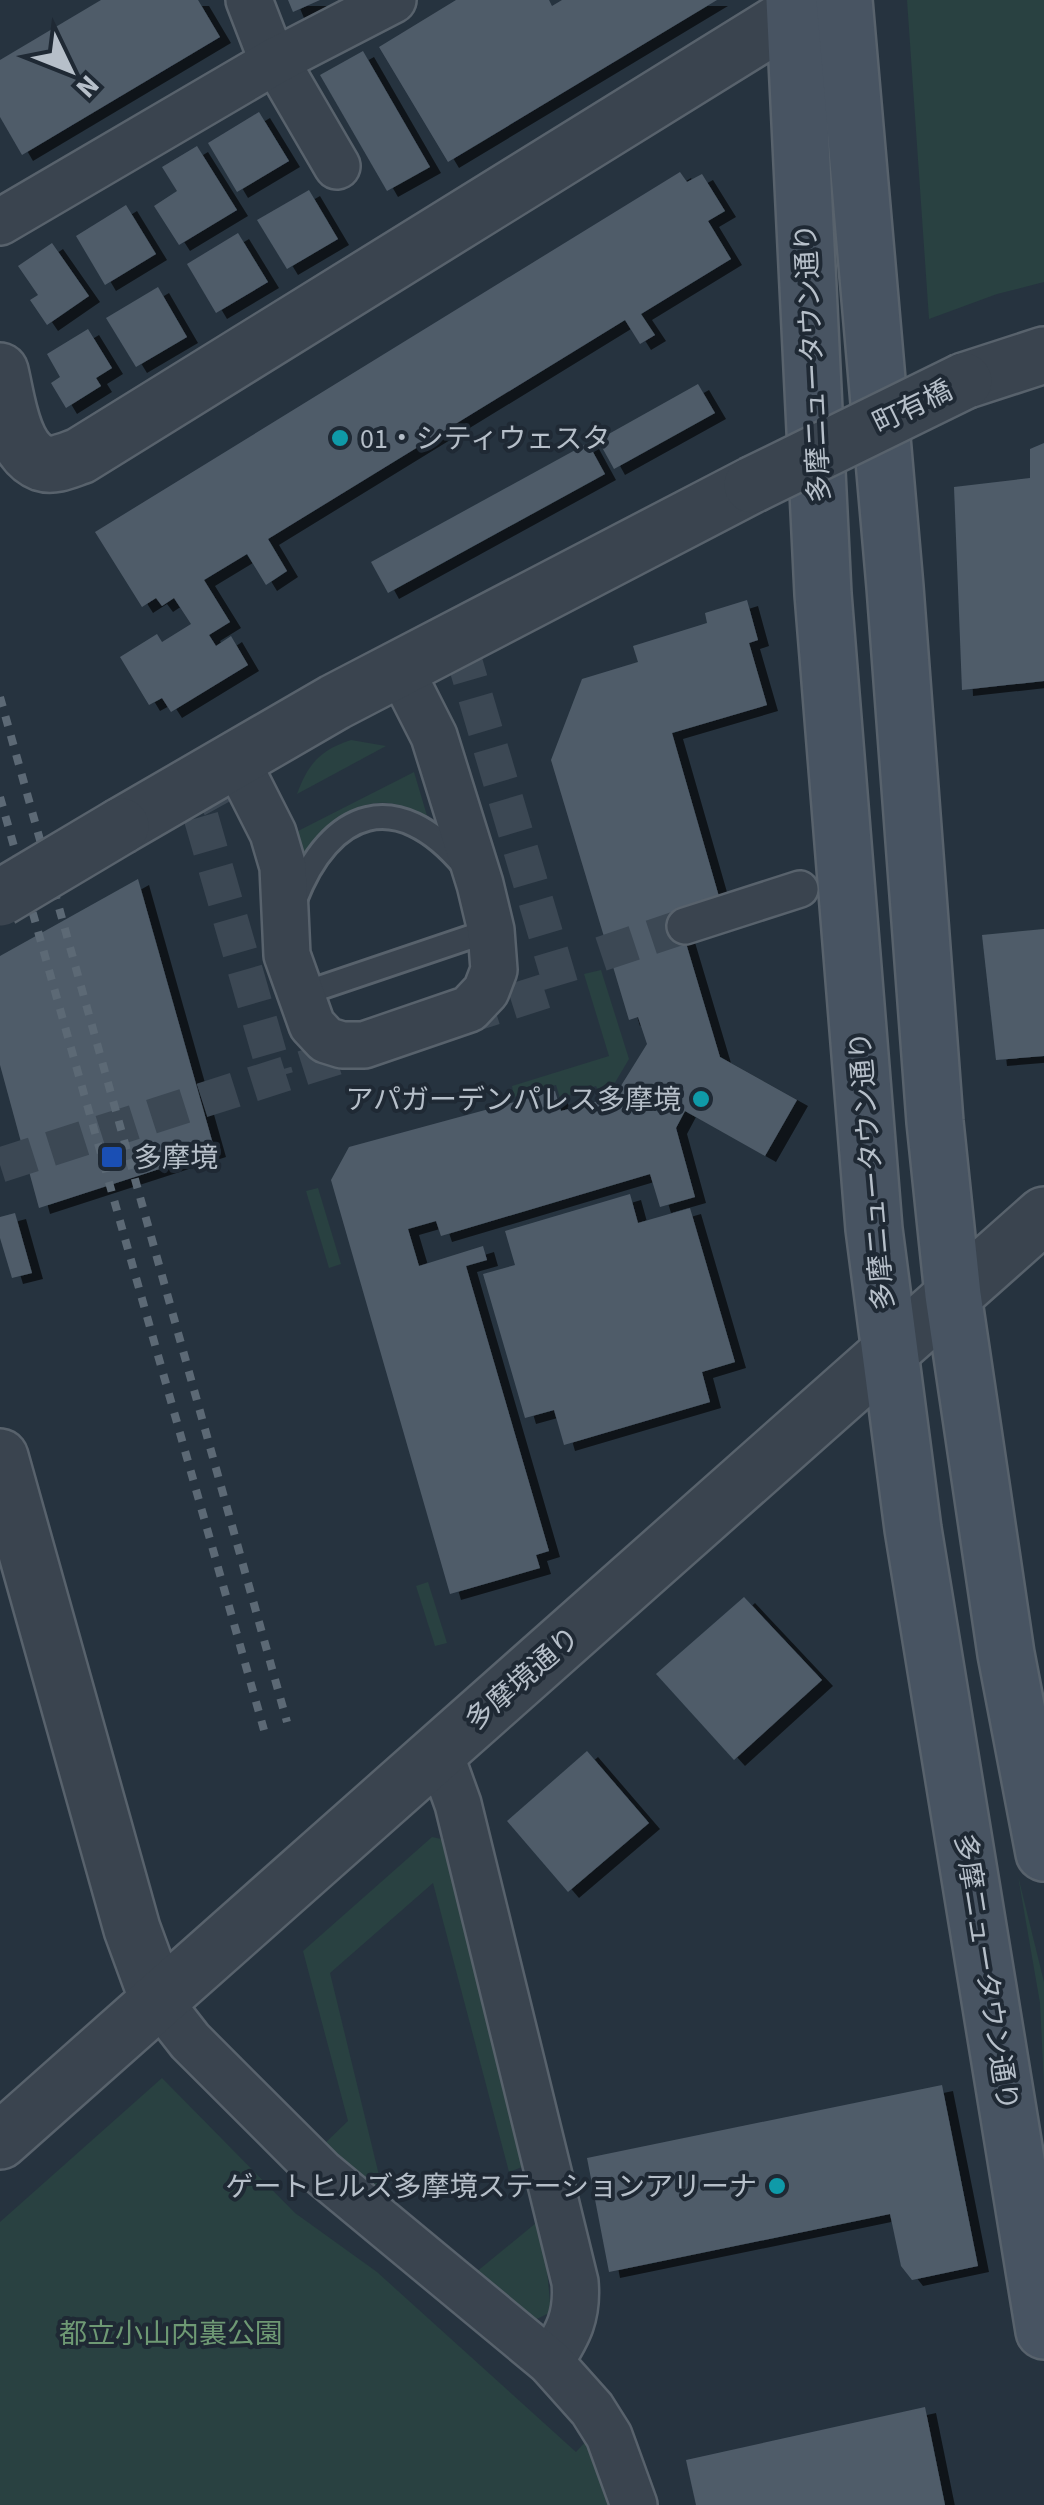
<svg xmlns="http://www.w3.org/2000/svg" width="1044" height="2505" font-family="'Source Sans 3','Noto Sans JP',sans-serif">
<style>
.green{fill:#294141}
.building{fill:#4f5c69;filter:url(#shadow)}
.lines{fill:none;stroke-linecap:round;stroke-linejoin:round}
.pedestrian-tunnel{stroke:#3c4854;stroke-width:35;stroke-dasharray:35 18;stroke-linecap:butt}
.service-casing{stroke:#58626c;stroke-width:28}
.pedestrian-casing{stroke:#58626c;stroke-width:40}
.minor-casing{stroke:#58626c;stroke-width:50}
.tertiary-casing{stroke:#58626c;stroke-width:60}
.secondary-casing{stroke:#58626c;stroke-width:60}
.service{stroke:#3a444f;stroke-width:22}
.pedestrian{stroke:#3a444f;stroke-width:35}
.minor{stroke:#3a444f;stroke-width:45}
.tertiary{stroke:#3a444f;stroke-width:55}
.secondary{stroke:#485462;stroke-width:55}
.rail{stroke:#5c6975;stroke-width:8;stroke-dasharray:10 10;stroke-linecap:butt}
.tertiary-bridge-casing{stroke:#58626c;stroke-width:60;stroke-linecap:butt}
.tertiary-bridge{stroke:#3a444f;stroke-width:55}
.culture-dot{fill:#0f9aa8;stroke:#1f2934;stroke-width:4}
.transit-dot{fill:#1a4fb4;stroke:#1f2934;stroke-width:4}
.labels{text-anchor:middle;stroke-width:8;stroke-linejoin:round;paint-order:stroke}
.street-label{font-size:28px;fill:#b6bfc9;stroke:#1f2934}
.poi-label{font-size:28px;fill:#b6bfc9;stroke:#1f2934;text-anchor:start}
.park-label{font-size:28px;fill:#6e9974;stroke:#1f2934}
</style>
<defs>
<filter id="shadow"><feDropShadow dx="11" dy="6" stdDeviation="0" flood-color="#0009"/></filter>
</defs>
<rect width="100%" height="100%" fill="#26333f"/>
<g class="green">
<polygon points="907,0 1044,0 1044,282 997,294 929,319"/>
<path d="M351,740L386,746L297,794C308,764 320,750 351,740Z"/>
<path d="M414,772L428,819C378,784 338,810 304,853L300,849L296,832Z"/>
<polygon points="601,970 629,1059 613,1086 599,1093 596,1086 560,1098 556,1085 514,1097 512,1086 609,1056 584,974"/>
<polygon points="318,1188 341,1264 329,1268 306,1191"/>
<polygon points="428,1582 447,1643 435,1646 416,1586"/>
<polygon points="432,1837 446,1840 530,2164 509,2172 433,1883 330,1973 386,2204 323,2145 348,2121 303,1951"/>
<polygon points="1018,1876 1044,1982 1044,2085 1040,2003"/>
<polygon points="162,2078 295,2213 377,2272 576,2452 586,2441 613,2505 0,2505 0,2222"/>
<polygon points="542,2218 551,2312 535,2320 475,2273"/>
</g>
<g class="building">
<polygon points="101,0 198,0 220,37 22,155 0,117 0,60"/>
<polygon points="288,0 320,0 293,12"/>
<polygon points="456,0 549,0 552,6 562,0 717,0 448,162 379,47"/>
<polygon points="363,51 430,167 387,191 320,75"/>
<polygon points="259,112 289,161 237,192 208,143"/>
<polygon points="197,146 237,210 179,245 154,206 177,191 162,167"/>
<polygon points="680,172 687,182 702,174 725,211 708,221 731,259 641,314 655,335 640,344 625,320 268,539 287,571 266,585 247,554 204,580 230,622 209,635 216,646 231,636 248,665 171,712 162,698 149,705 120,657 157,634 162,642 191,624 174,598 162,606 156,598 142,607 95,532"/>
<polygon points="309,190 338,239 287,269 257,220"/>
<polygon points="126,205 156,254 105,285 76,236"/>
<polygon points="238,233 268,282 216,313 187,264"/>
<polygon points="52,243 89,296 47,325 30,300 38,295 18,266"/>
<polygon points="158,287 187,337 136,367 106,318"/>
<polygon points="88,329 112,368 96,378 101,386 66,408 51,383 60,377 47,354"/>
<polygon points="698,384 715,413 614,469 598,440"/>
<polygon points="588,443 605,474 388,593 371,562"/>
<polygon points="1044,443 1044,681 962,690 954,487 1030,478 1030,449"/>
<polygon points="747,600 758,640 749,643 767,705 672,733 720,900 677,913 720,1057 797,1100 765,1156 685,1111 676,1128 695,1197 660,1207 650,1174 441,1236 436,1221 408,1229 419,1266 483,1246 487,1260 466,1266 549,1551 536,1555 540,1568 450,1594 331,1180 349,1147 555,1091 561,1111 614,1097 647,1044 638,1017 629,1020 551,760 582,679 638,662 633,646 707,623 705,613"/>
<polygon points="138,879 215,1151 39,1208 0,1065 0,956"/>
<polygon points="1044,929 1044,1056 996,1060 982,935"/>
<polygon points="630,1194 638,1223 690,1208 735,1362 702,1372 710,1402 564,1445 554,1410 525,1418 483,1274 515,1265 505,1231"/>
<polygon points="15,1213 32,1273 12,1278 0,1238 0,1217"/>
<polygon points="744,1597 822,1680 734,1760 656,1674"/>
<polygon points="587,1751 649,1823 568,1892 507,1821"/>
<polygon points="942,2085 978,2266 912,2280 901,2266 890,2214 609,2272 587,2158"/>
<polygon points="925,2407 945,2505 696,2505 686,2460"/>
</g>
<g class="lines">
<g class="pedestrian-tunnel">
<polyline points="227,783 196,800 276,1077"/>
<polyline points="601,954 685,926"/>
<polyline points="461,1018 561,986 463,655"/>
<polyline points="0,1165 369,1047"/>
</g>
<defs>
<g id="service">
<path d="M295,900C330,809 397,786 464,866"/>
<polyline points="299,995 491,930"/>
</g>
<polyline id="pedestrian" points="685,926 800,889"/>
<g id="minor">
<polyline points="249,0 266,44 337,166"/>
<polyline points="0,222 275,61 393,0"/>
<polyline points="236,760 273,833 283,867 287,955 312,1025 326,1040 342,1045 364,1045 469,1009 486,991 494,970 491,930 480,884 434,736 400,669"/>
<path d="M439,1751L458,1804L575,2282C578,2316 568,2334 550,2362"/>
<polyline points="158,2000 190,2041 321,2172 550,2362 592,2409 609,2436 634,2505"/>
</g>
<g id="tertiary">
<path d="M0,371C7,398 11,451 42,463C54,467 68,460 80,456L795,13"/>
<polyline points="964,381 1044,355"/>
<polyline points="121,826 335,702 752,485"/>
<polyline points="0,1457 132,1929 158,2000"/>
<polyline points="0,2141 1044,1215"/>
</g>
<g id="secondary">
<polyline points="794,0 823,594 874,1229 913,1529 1044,2331"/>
<polyline points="844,0 895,587 935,1122 953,1295 1006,1654 1044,1853"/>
</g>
</defs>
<use href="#service" class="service-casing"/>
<use href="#pedestrian" class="pedestrian-casing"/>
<use href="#minor" class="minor-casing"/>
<use href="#tertiary" class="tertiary-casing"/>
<use href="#secondary" class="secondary-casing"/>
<use href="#service" class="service"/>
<use href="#pedestrian" class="pedestrian"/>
<use href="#minor" class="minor"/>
<use href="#tertiary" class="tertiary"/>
<use href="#secondary" class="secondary"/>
<g class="rail">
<polyline points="0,697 287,1722"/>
<polyline points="0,797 264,1730"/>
</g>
<defs>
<g id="tertiary-bridge">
<polyline points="752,485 964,381"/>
<polyline points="0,898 121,826"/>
</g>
</defs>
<use href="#tertiary-bridge" class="tertiary-bridge-casing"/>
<use href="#tertiary-bridge" class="tertiary-bridge"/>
</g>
<g class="culture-dot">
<circle cx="340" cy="438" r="10"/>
<circle cx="701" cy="1099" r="10"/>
<circle cx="777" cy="2186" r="10"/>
</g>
<rect class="transit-dot" x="100" y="1145" width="24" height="24" rx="5"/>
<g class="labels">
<g class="street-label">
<text transform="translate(812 363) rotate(-93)" y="10">多摩ニュータウン通り</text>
<text transform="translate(912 406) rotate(-26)" y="10">町有橋</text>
<text transform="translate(871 1171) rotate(-95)" y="10">多摩ニュータウン通り</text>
<text transform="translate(522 1678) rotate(-41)" y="10">多摩境通り</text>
<text transform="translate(987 1972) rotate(81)" y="10">多摩ニュータウン通り</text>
</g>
<g class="poi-label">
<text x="360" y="448">01・シティウェスタ</text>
<text x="681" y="1109" text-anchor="end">アパガーデンパレス多摩境</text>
<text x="134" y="1167">多摩境</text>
<text x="757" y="2196" text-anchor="end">ゲートヒルズ多摩境ステーションアリーナ</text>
</g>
<g class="park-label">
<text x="171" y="2343">都立小山内裏公園</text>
</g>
</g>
<g transform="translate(70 70) rotate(133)" stroke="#1f2934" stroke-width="8" paint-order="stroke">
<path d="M0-8L18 38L0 25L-18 38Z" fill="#b6bfc9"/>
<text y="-15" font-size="28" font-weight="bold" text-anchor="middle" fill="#b6bfc9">N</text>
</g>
</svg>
